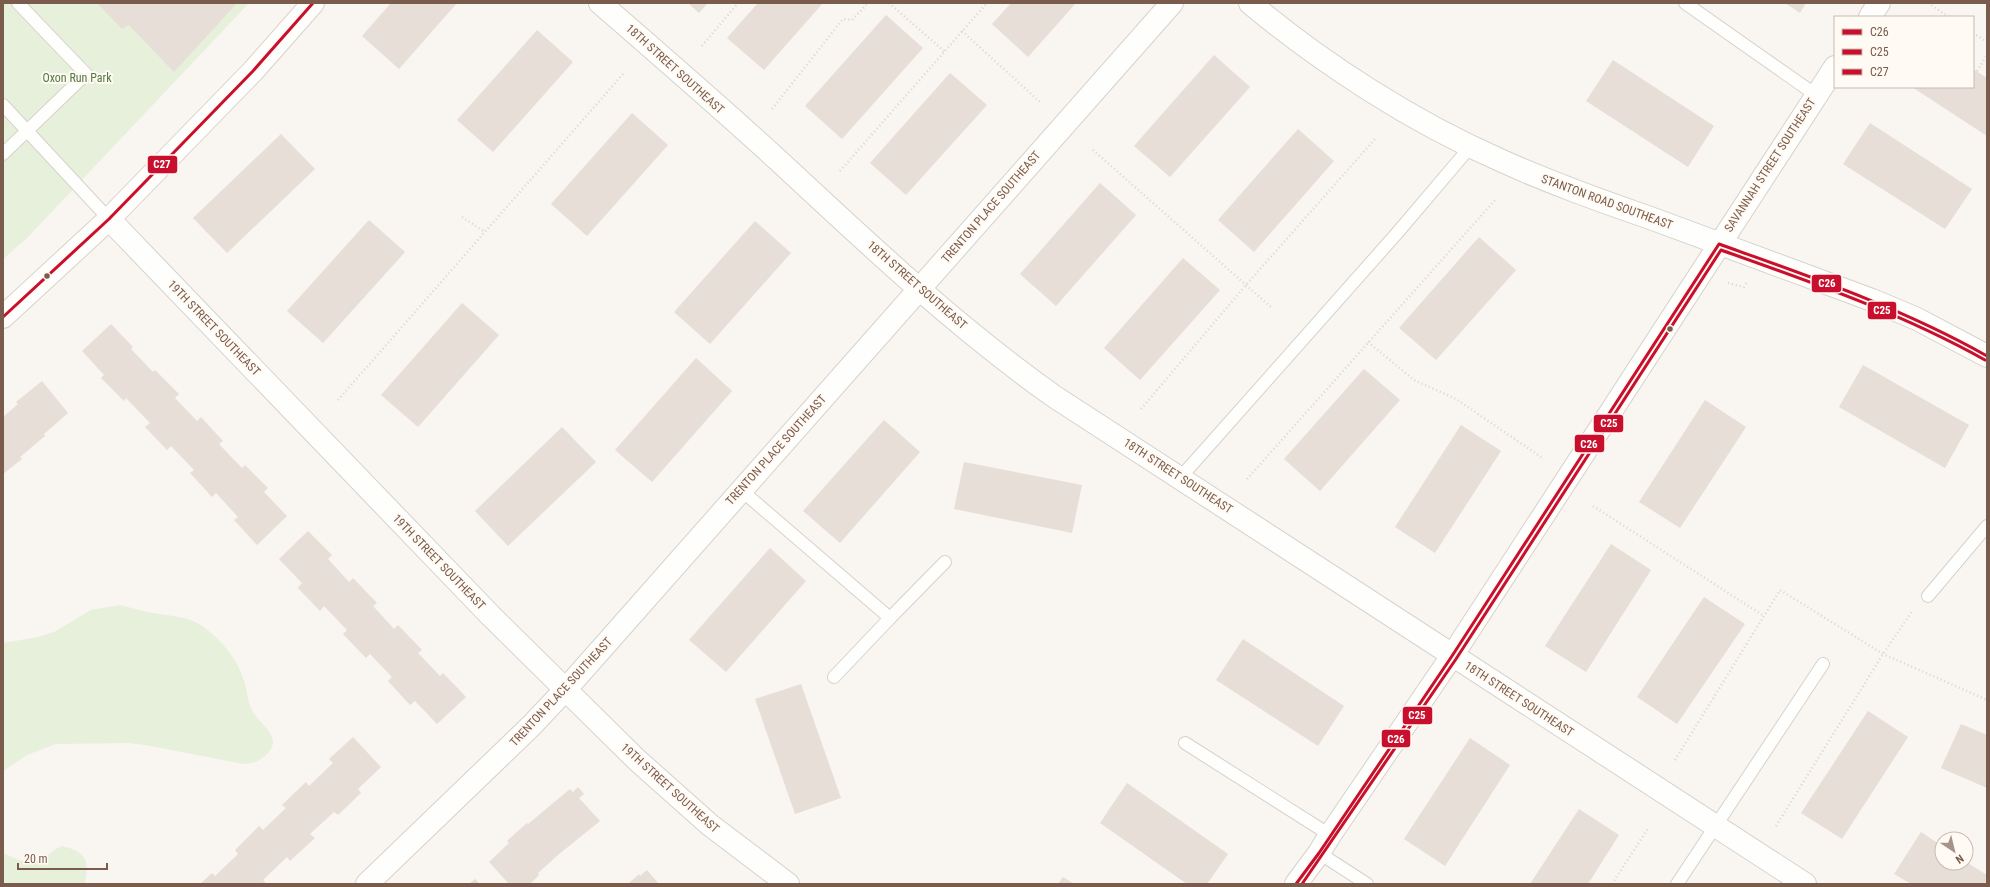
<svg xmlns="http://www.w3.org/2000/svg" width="1990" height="887" font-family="'Roboto Condensed',sans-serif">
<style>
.green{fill:#e7f0db}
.building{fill:#e6ded7}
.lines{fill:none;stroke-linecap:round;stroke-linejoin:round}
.service-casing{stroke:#d7d1cb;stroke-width:14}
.minor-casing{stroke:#d7d1cb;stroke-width:24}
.tertiary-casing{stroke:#d7d1cb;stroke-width:24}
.secondary-casing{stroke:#d9d2cb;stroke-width:24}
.path{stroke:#dcd5d0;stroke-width:2.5;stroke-dasharray:1 3;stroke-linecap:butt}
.service{stroke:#fefefd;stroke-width:12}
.minor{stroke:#fefefd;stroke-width:22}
.tertiary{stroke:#fefefd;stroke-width:22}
.secondary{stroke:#fefefd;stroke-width:22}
.bus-1-casing{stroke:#fffaf3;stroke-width:6}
.bus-2-casing{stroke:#fffaf3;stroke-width:6}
.bus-3-casing{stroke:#fffaf3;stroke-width:6}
.bus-1{stroke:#c8102e;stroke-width:3}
.bus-2{stroke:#c8102e;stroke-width:3}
.bus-3{stroke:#c8102e;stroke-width:3}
.bus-dot{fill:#7a5c4d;stroke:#fffaf3;stroke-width:1.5}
.labels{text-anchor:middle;stroke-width:4;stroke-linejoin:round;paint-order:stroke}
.street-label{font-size:12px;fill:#7a5c4d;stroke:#fffaf3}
.park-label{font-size:12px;fill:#537a41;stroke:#fffaf3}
.line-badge{stroke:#fffaf3;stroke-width:1.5}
.badge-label{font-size:11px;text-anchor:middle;font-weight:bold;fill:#fff}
</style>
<rect width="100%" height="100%" fill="#f9f5f0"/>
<g class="green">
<polygon points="3,3 249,3 27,238 3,259"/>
<path d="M120,605C129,607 138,610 147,612C166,616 189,615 205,628C222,641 238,660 244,681C247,690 247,699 251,708C257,724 284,735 268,753C261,761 253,763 244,764L145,745L128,743L56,744L27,755L3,771V643L38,637L54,632L91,610Z"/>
<path d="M62,846C87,852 89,860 85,884H3V853C16,858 31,868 44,858C51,853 54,849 62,846Z"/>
</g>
<g class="building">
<polygon points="97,3 237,3 174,72 129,25 122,29"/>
<polygon points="391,3 457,3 399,69 362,36"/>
<polygon points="688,3 708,3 699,13"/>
<polygon points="758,3 823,3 764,70 727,38"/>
<polygon points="1011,3 1076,3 1028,57 992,24"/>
<polygon points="1785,3 1806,3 1800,13"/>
<polygon points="886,15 923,48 842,139 805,106"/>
<polygon points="537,30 573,62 493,152 457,120"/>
<polygon points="1214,55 1250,87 1170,177 1134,146"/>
<polygon points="1613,60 1714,126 1688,167 1586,101"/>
<polygon points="1973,69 1987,78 1987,136 1912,87 1973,87"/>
<polygon points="950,73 987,105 906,195 870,163"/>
<polygon points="632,113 668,145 587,236 551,204"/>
<polygon points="1870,123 1972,189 1945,229 1843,164"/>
<polygon points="1298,129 1334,161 1254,252 1218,220"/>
<polygon points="281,134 315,169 227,253 193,218"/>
<polygon points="1100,183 1136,215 1056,306 1020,274"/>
<polygon points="369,220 405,252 323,343 287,311"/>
<polygon points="755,221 791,253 710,344 674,312"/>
<polygon points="1479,237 1516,270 1436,360 1399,328"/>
<polygon points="1183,258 1220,290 1140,380 1104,348"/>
<polygon points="462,303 499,335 418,427 381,395"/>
<polygon points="111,324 133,347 131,349 153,372 155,370 179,394 175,398 197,421 201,417 223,441 219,444 242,468 245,465 268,488 264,492 287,516 257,545 234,520 238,517 216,493 212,497 190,473 194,470 171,446 167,450 145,427 150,423 126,398 124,401 101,378 104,375 82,351"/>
<polygon points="696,358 732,391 652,482 615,450"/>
<polygon points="1863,365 1969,425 1945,468 1839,407"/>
<polygon points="1364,369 1400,400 1320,491 1284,459"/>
<polygon points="42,381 68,413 44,434 45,436 20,457 22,459 3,474 3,417 18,404 16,402"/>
<polygon points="1705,400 1746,427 1680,528 1639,502"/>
<polygon points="884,420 920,452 840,543 803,511"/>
<polygon points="1461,425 1501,451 1435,553 1395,527"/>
<polygon points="562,427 596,462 508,546 475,511"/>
<polygon points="964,462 1082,485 1072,533 954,509"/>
<polygon points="308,531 332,555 328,559 349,582 353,578 377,603 373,606 394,629 398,625 422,650 418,653 440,676 443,673 466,697 437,724 415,701 410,705 388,681 392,677 370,654 366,658 343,634 347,630 324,606 320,611 298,588 302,583 279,559"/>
<polygon points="1611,544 1651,570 1586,672 1545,646"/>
<polygon points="770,548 806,581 726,672 689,640"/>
<polygon points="1704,597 1745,624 1677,724 1637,697"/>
<polygon points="1243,639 1344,706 1318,746 1216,680"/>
<polygon points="801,684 841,798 795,814 755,699"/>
<polygon points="1868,711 1908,737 1842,839 1801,813"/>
<polygon points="1961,724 1987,735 1987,788 1941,768"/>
<polygon points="353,737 381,767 358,789 361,793 338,815 334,812 310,834 315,838 290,861 287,857 263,880 266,883 265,884 200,884 212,873 215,876 238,854 235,850 259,826 263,830 286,808 282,805 306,782 309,786 333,763 329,759"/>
<polygon points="1470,738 1510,765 1445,866 1404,839"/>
<polygon points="1127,783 1228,854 1207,884 1187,884 1100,823"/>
<polygon points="578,787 584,794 579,798 600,821 558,855 538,873 539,875 530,884 509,884 489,862 509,843 507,841 527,823 528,824 570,789 573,792"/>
<polygon points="1579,809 1619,835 1588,884 1530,884"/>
<polygon points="1921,832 1942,846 1942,863 1966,863 1966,862 1987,875 1987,884 1911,884 1894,874"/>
<polygon points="647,870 659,884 628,884 639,874 640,876"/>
<polygon points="1063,877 1074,884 1058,884"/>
<polygon points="475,879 480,884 469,884"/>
</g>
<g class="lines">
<defs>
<g id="service">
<polyline points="1685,3 1816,95"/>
<polyline points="3,105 109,219"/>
<polyline points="3,154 86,74 18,3"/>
<polyline points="1180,478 1398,232 1471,146"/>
<polyline points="741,490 890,618 834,677"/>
<polyline points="1928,596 1987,526"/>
<polyline points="890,618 945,562"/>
<polyline points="1185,743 1330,835"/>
<polyline points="1319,853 1367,884"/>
<polyline points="1677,884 1823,664"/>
</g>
<g id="minor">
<path d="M600,3C660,55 720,107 779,161C867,243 956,327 1055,397L1805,884"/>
<polyline points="1870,17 1879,3"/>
<polyline points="109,219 491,616 637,760 710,825 788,884"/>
<polyline points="367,884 531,726 566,689 1172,3"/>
<polyline points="1296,884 1319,853 1330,835 1452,656 1835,67"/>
</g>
<path id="tertiary" d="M1250,3C1323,64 1413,122 1500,160C1550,183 1601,201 1653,219C1726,246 1799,273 1872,300L1917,319L1987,356"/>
<polyline id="secondary" points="3,317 109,219 253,71 313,3"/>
</defs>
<use href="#service" class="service-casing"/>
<use href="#minor" class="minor-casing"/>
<use href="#tertiary" class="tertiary-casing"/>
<use href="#secondary" class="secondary-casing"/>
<g class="path">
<polyline points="889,3 944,51"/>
<polyline points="1928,3 1949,17"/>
<polyline points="962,31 1040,102"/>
<polyline points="1973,33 1987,42"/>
<polyline points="702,46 738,3"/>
<polyline points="1977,71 1987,55"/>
<polyline points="772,109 843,19 852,20 868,3"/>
<polyline points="1093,150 1271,307"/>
<polyline points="840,171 987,3"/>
<polyline points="462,217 485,232"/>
<polyline points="1728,283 1744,287 1748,281"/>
<polyline points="1368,342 1414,380 1456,399 1544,459"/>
<polyline points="338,400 623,74"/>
<polyline points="1141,409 1246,285 1375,139"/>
<polyline points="1247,479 1496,199"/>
<polyline points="1593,506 1764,616"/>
<polyline points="1675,760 1780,590 1883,654 1987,700"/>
<polyline points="1776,826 1883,654 1913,610"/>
<polyline points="1612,884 1649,827"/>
</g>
<use href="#service" class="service"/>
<use href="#minor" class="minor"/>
<use href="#tertiary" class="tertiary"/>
<use href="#secondary" class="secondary"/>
<defs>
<path id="bus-1" d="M1296,884L1319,853L1452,656L1719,244C1811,277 1902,308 1987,356"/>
<path id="bus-2" d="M1302,884L1456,659L1721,250C1811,282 1901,313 1985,360"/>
<polyline id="bus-3" points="3,317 109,219 253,71 313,3"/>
</defs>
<use href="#bus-1" class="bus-1-casing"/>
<use href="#bus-2" class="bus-2-casing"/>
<use href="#bus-3" class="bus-3-casing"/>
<use href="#bus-1" class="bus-1"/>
<use href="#bus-2" class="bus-2"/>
<use href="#bus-3" class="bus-3"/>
</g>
<g class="bus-dot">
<circle cx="47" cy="276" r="3.5"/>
<circle cx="1670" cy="329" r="3.5"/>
</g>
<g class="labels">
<g class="street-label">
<text transform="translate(675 69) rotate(42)" y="4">18TH STREET SOUTHEAST</text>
<text transform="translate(1770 165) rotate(-57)" y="4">SAVANNAH STREET SOUTHEAST</text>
<text transform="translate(1607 202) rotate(20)" y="4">STANTON ROAD SOUTHEAST</text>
<text transform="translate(991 207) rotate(-49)" y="4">TRENTON PLACE SOUTHEAST</text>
<text transform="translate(917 285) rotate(41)" y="4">18TH STREET SOUTHEAST</text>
<text transform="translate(214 328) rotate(46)" y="4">19TH STREET SOUTHEAST</text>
<text transform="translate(776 450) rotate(-48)" y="4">TRENTON PLACE SOUTHEAST</text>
<text transform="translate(1178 476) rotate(33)" y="4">18TH STREET SOUTHEAST</text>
<text transform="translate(439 562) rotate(46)" y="4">19TH STREET SOUTHEAST</text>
<text transform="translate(561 692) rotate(-47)" y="4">TRENTON PLACE SOUTHEAST</text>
<text transform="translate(1519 699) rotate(33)" y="4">18TH STREET SOUTHEAST</text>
<text transform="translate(670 788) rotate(42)" y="4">19TH STREET SOUTHEAST</text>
</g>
<g class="park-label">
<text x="77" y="82">Oxon Run Park</text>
</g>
</g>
<g class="line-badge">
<rect x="147" y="155" width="31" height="19" rx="4" fill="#c8102e"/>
<rect x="1811" y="274" width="31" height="19" rx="4" fill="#c8102e"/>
<rect x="1867" y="301" width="30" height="19" rx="4" fill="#c8102e"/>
<rect x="1593" y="414" width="31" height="19" rx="4" fill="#c8102e"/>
<rect x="1574" y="434" width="31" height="19" rx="4" fill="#c8102e"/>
<rect x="1402" y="706" width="31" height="19" rx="4" fill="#c8102e"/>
<rect x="1381" y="729" width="30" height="19" rx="4" fill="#c8102e"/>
</g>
<g class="badge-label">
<text x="162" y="168">C27</text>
<text x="1827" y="287">C26</text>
<text x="1882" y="314">C25</text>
<text x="1609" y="427">C25</text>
<text x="1589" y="448">C26</text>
<text x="1417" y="719">C25</text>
<text x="1396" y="743">C26</text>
</g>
<rect width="1990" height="887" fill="none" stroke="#7a5c4d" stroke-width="8"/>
<rect x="1834" y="16" width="140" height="72" fill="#fffaf3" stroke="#cabbb1"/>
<rect x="1842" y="29" width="20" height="6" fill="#c8102e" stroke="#cabbb1"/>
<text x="1870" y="36" font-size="12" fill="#7a5c4d">C26</text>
<rect x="1842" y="49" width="20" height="6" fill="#c8102e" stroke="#cabbb1"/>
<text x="1870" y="56" font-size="12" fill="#7a5c4d">C25</text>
<rect x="1842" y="69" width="20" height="6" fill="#c8102e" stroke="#cabbb1"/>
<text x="1870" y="76" font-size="12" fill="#7a5c4d">C27</text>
<g transform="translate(1954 851) rotate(145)"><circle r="19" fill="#fffaf3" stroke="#cabbb1"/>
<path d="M0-3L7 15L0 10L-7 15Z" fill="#a69286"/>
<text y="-6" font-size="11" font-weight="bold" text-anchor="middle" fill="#7a5c4d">N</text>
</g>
<path d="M18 863v6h89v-6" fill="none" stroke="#7a5c4d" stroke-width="2"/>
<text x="24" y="863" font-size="12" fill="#7a5c4d" stroke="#fffaf3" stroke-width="3" paint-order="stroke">20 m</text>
</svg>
